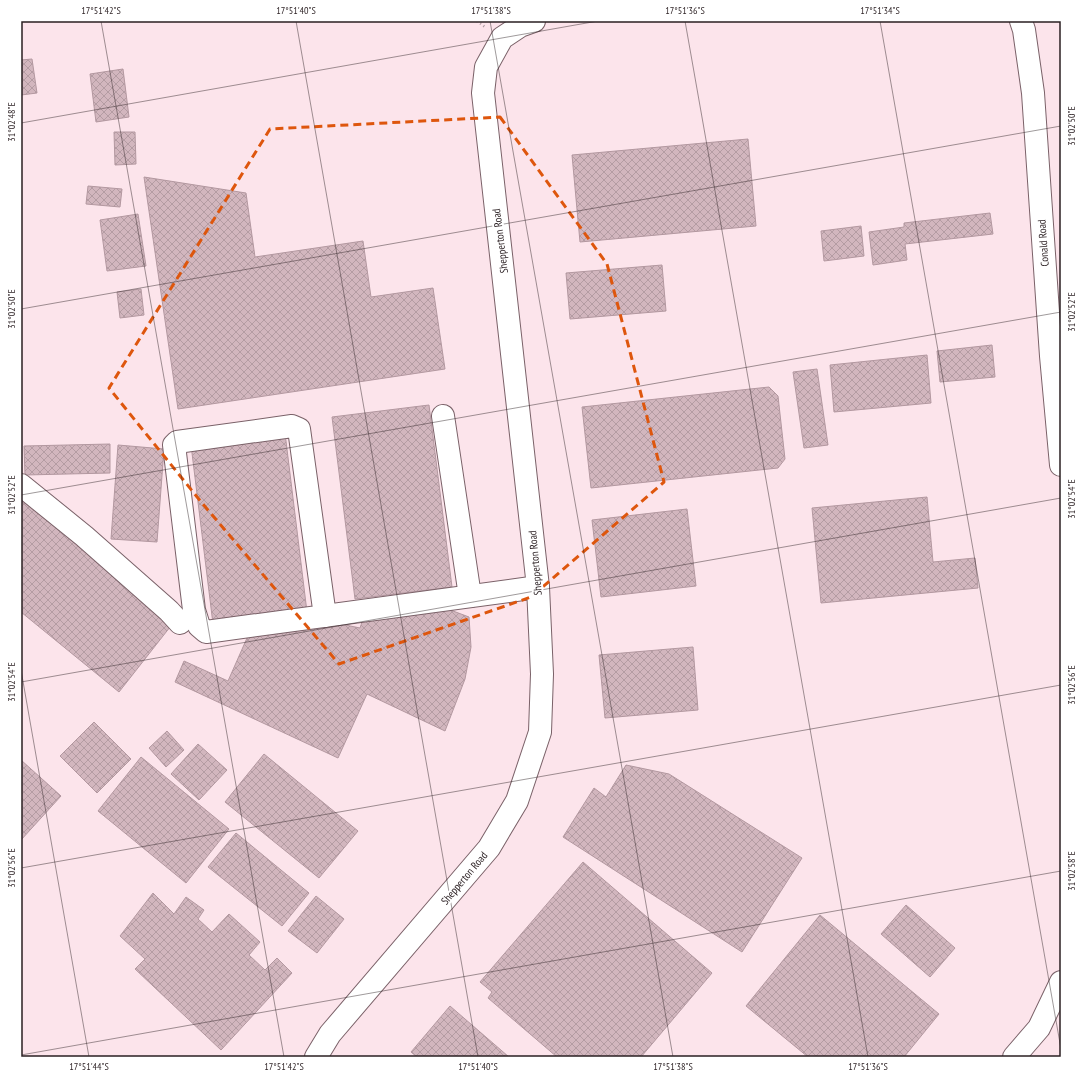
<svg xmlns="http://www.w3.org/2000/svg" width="1082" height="1078" font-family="'PT Sans Narrow',sans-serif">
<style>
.building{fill:url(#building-cross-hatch);stroke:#b398a0}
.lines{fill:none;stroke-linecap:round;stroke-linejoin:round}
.minor-casing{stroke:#7a6168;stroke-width:24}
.path{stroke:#ac999f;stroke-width:2.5;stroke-dasharray:1 3;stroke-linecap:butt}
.minor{stroke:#fff;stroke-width:22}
.marked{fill:none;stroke:#de560d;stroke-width:3;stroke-dasharray:8 5;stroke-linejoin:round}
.ticks{fill:none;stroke:#2a1f22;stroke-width:1;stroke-opacity:0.45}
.labels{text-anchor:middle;stroke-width:4;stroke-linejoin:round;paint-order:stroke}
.street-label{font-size:11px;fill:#2a1f22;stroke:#fff}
.neatline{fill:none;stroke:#2a1f22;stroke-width:1.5}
.ticks-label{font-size:10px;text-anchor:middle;fill:#2a1f22}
</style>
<defs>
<pattern id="building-cross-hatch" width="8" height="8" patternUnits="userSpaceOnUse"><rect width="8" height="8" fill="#d2b6be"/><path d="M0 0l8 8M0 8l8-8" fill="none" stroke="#b49ca3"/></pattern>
</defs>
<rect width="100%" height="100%" fill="#fce4eb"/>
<g class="building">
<polygon points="32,59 37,93 21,95 21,60"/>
<polygon points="123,69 129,117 96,122 90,74"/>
<polygon points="114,132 135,132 136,164 115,165"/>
<polygon points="748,139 756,226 580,242 572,155"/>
<polygon points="144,177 246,193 255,257 363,241 371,297 433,288 445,369 178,409"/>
<polygon points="88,186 122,189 120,207 86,204"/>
<polygon points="990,213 993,234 905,244 907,260 873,265 869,232 904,227 904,223"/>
<polygon points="138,214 146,266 107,271 100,220"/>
<polygon points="861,226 864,256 824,261 821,231"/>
<polygon points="662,265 666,311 570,319 566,273"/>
<polygon points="141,289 144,315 120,318 117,292"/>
<polygon points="992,345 995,377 940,382 937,351"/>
<polygon points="927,355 931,403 834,412 830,365"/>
<polygon points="817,369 828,445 804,448 793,372"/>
<polygon points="769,387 778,396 785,459 778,468 591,488 582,407"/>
<polygon points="429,405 452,587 355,599 332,417"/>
<polygon points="285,433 307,612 213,624 191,445"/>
<polygon points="110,444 110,473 25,475 24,446"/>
<polygon points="118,445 164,449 157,542 111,539"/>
<polygon points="927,497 933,562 975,558 978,588 821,603 812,508"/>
<polygon points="21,498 174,622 119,692 21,612"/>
<polygon points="687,509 696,586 601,597 592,520"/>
<polygon points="445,608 469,617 471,647 465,679 445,731 367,694 338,758 175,682 184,661 228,681 247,638 268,631 331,622 360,628 363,619"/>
<polygon points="693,647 698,710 605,718 599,655"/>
<polygon points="94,722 131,759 97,793 60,756"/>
<polygon points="167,731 184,750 166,767 149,748"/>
<polygon points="198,744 227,770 199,800 171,774"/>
<polygon points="264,754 358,831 319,878 225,802"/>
<polygon points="141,757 229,829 186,883 98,811"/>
<polygon points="21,760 61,796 21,840"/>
<polygon points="626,765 669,774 802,858 742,952 563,837 594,788 606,797"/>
<polygon points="236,833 309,893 282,926 208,867"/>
<polygon points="583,862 712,973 641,1057 557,1057 488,998 492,992 480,982"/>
<polygon points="153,893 174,914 186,897 204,910 198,919 212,932 229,914 260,942 249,955 265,970 277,958 292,973 221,1050 135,969 145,959 120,936"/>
<polygon points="316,896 344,919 317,953 288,931"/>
<polygon points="906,905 955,948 930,977 881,934"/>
<polygon points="820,915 939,1014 904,1057 808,1057 746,1006"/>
<polygon points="450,1006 509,1057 417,1057 411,1052"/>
</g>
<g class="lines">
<defs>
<g id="minor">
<polyline points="1021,21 1024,30 1033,93 1051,356 1061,465"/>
<polyline points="443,416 470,596"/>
<polyline points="21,485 84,536 169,611 180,623"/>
<polyline points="325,616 299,429 292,426 177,442 174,445 194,610 199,626 206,632 538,587"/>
<polyline points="316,1057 330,1034 489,848 517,801 540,732 542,674 538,587 483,93 486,67 502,38 520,26 534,21"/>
<polyline points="1014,1057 1039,1028 1061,982"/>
</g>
</defs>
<use href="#minor" class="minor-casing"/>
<polyline class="path" points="477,21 485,27"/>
<use href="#minor" class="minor"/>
</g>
<path class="marked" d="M500,117L607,264L664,482L531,597L339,664L202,503L109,388L270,129Z"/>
<path class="ticks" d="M101,21L284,1057M296,21L478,1057M490,21L673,1057M685,21L868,1057M880,21L1061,1049M21,123L598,21M21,309L1061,126M21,495L1061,312M21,670L89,1057M21,682L1061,498M21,868L1061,685M21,1055L1061,871"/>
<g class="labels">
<g class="street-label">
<text transform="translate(500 241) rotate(-97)" y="4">Shepperton Road</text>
<text transform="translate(1043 243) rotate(-94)" y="4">Conald Road</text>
<text transform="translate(535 563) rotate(-95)" y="4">Shepperton Road</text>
<text transform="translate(464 878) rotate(-50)" y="4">Shepperton Road</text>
</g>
</g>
<rect width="1082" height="1078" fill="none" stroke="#ffffff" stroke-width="44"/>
<rect x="22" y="22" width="1038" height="1034" class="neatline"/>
<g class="ticks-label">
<text x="101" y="14">17°51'42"S</text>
<text x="296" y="14">17°51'40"S</text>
<text x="491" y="14">17°51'38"S</text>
<text x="685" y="14">17°51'36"S</text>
<text x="880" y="14">17°51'34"S</text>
<text transform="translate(11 122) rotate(-90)" y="4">31°02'48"E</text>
<text transform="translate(1071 126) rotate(-90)" y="4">31°02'50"E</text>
<text transform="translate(11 309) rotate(-90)" y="4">31°02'50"E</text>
<text transform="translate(1071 312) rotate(-90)" y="4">31°02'52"E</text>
<text transform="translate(11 495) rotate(-90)" y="4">31°02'52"E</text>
<text transform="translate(1071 499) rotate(-90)" y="4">31°02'54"E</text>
<text transform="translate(11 682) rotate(-90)" y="4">31°02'54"E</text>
<text transform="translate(1071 685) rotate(-90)" y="4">31°02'56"E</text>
<text transform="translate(11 868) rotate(-90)" y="4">31°02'56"E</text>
<text transform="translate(1071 871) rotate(-90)" y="4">31°02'58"E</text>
<text x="89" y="1070">17°51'44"S</text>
<text x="284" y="1070">17°51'42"S</text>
<text x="478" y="1070">17°51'40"S</text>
<text x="673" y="1070">17°51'38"S</text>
<text x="868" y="1070">17°51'36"S</text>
</g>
</svg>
